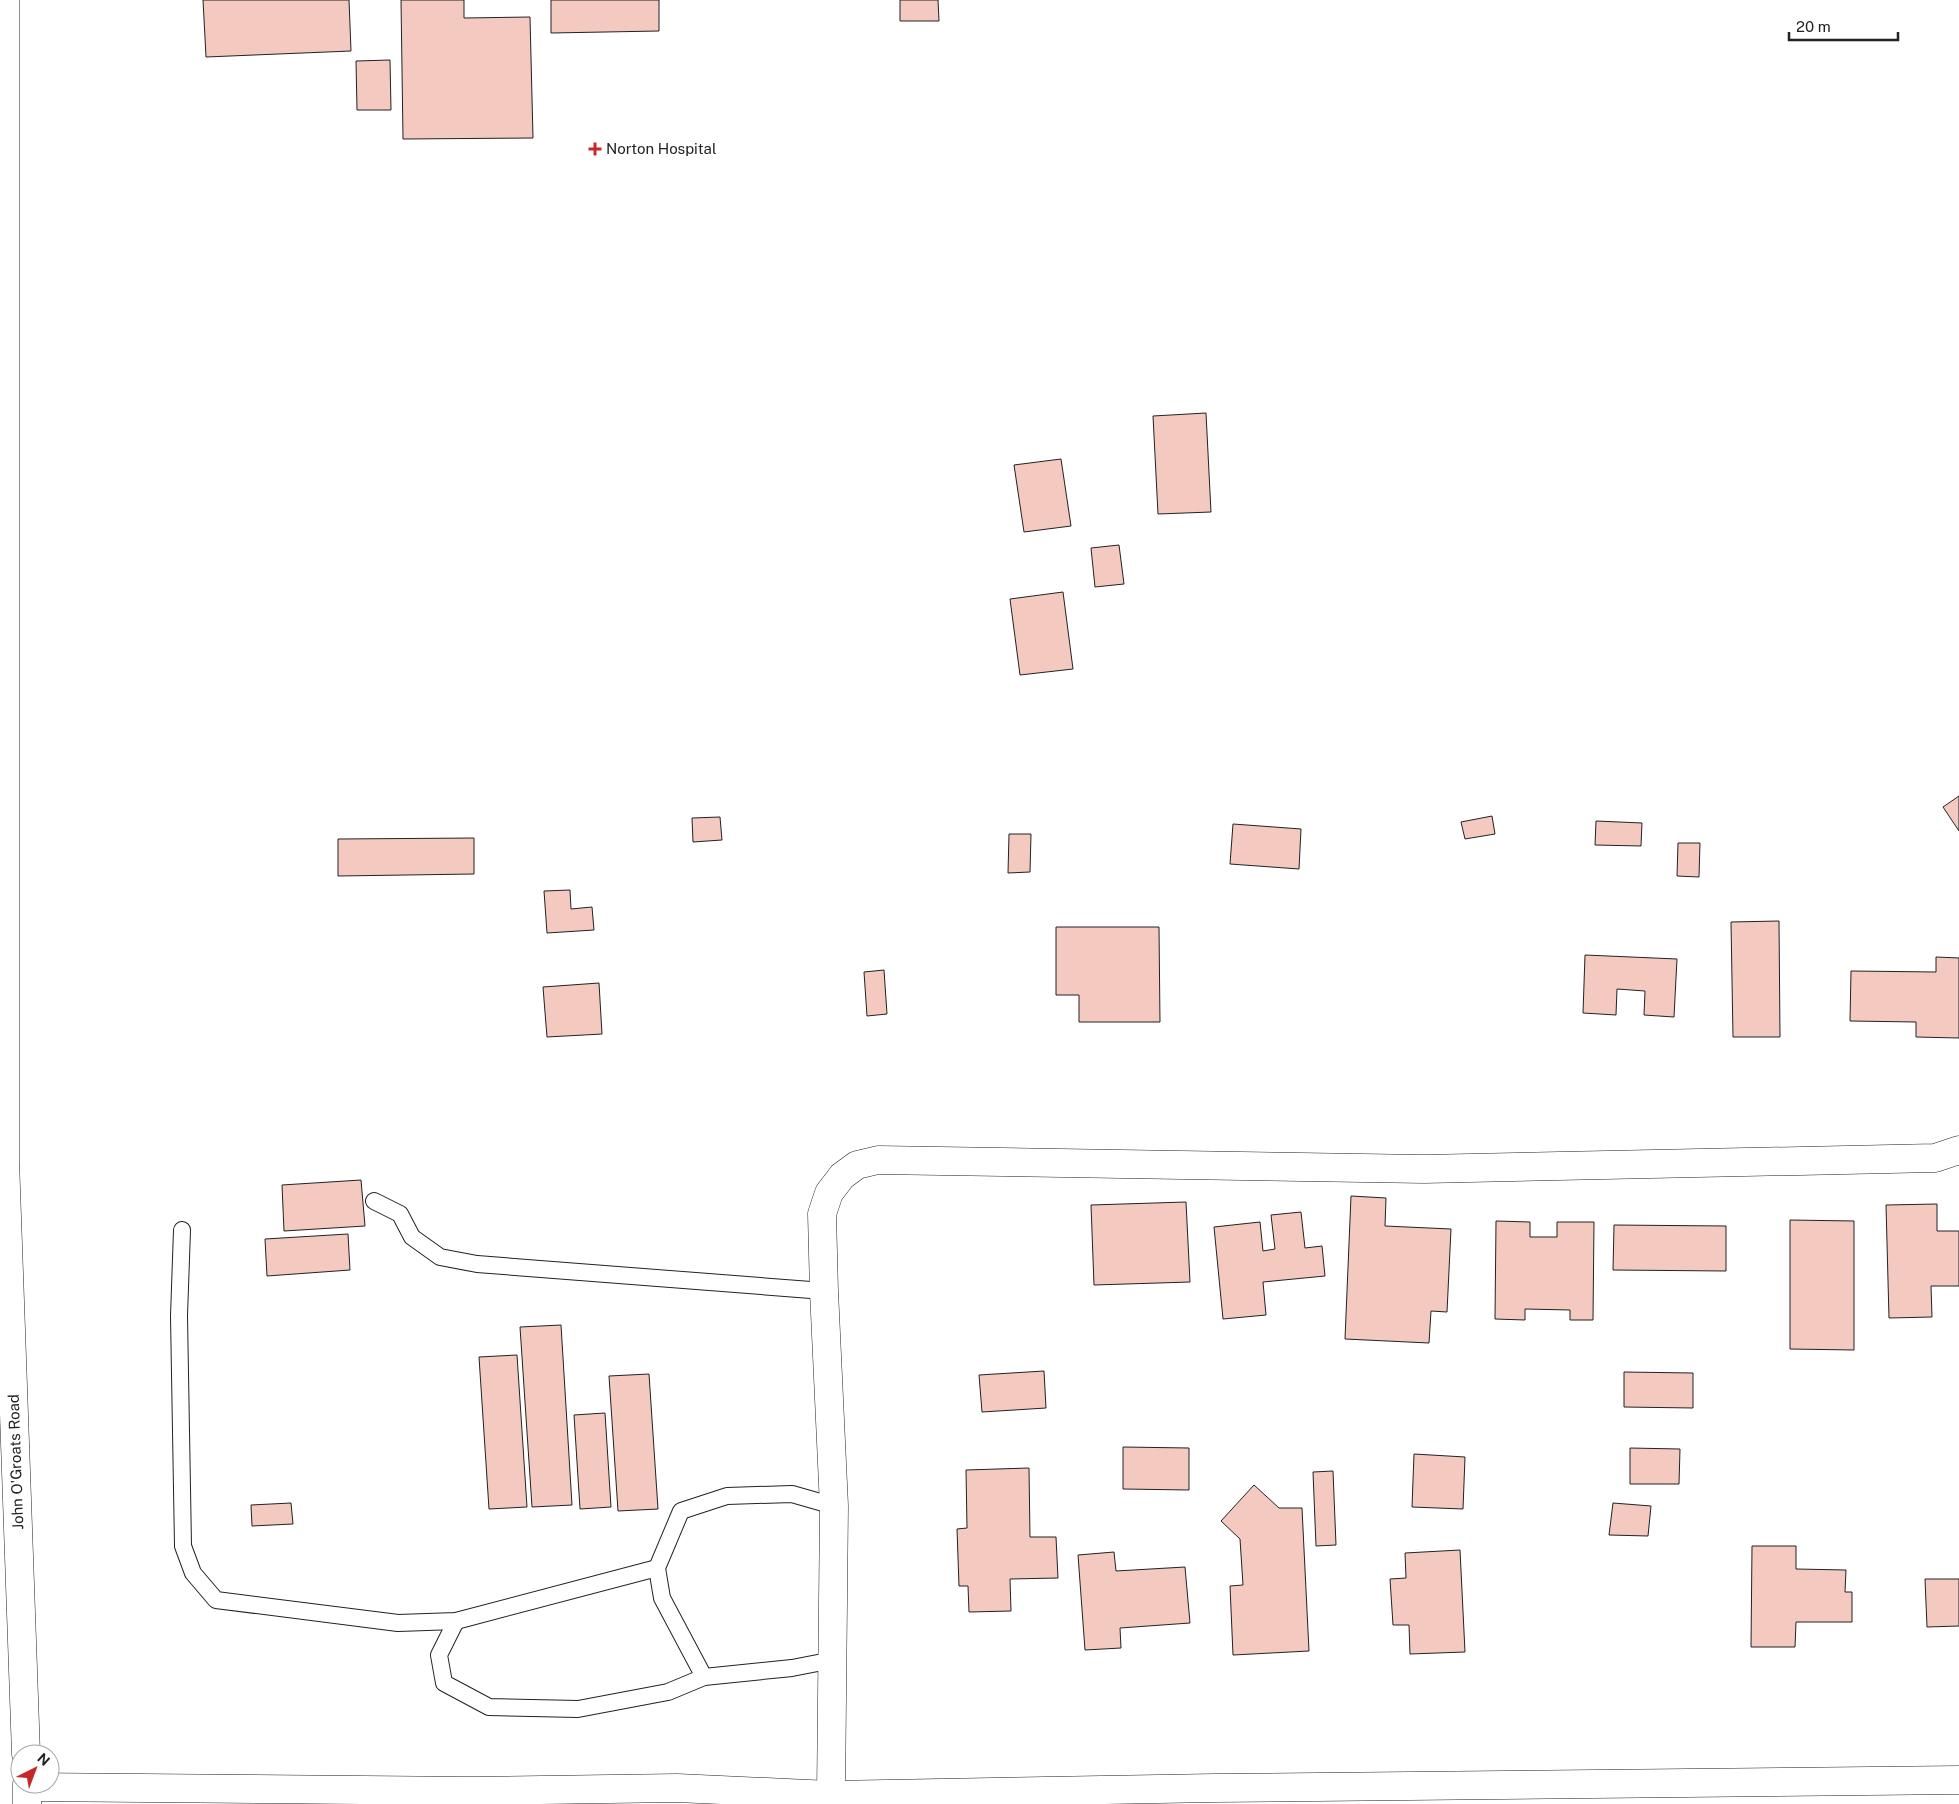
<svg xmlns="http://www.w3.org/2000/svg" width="1959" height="1804" font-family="'Public Sans',sans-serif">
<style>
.building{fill:#f3c9c0;stroke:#222}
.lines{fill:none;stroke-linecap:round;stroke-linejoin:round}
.lane-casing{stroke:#222;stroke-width:18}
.street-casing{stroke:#222;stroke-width:29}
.secondary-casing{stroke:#222;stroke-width:29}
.lane{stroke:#fff;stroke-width:16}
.street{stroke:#fff;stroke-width:28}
.secondary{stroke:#fff;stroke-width:28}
.poi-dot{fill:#c62828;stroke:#fff;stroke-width:2}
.labels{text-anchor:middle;stroke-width:4;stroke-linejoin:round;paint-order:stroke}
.poi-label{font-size:15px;fill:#222;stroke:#fff;text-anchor:start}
.street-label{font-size:15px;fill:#222;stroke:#fff}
</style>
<rect width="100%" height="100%" fill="#fff"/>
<g class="building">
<polygon points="203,0 349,0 351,51 206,57"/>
<polygon points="401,0 464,0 464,18 530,17 533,138 403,139"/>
<polygon points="551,0 659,0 659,31 551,33"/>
<polygon points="900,0 938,0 939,21 900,21"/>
<polygon points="390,60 391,110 357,110 356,61"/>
<polygon points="1206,413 1211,512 1158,514 1153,416"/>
<polygon points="1061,459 1071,526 1024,532 1014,465"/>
<polygon points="1119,545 1124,584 1095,587 1091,548"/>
<polygon points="1063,592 1073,669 1020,675 1010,599"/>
<polygon points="1959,796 1959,831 1943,807"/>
<polygon points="1492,816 1495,834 1465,839 1461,822"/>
<polygon points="720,817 722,840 693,842 692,818"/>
<polygon points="1596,821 1642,823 1641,846 1595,845"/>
<polygon points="1233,824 1301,829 1299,869 1230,864"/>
<polygon points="1009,834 1031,834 1030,872 1008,873"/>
<polygon points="474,838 474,874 338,876 338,839"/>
<polygon points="1678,843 1700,843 1699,877 1677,876"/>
<polygon points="570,890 571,909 592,907 594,930 547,933 544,891"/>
<polygon points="1779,921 1780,1037 1733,1037 1731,922"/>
<polygon points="1056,927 1159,927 1160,1022 1079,1022 1079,995 1056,995"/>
<polygon points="1585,955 1677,959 1674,1017 1644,1015 1645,991 1617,989 1616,1015 1583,1013"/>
<polygon points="1936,957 1959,958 1959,1038 1916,1037 1916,1022 1850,1021 1851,971 1936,972"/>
<polygon points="884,970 887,1014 867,1016 864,972"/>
<polygon points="599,983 602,1034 547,1037 543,987"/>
<polygon points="361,1180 365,1226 284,1231 282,1185"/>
<polygon points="1351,1196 1386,1198 1385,1226 1451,1229 1447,1312 1431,1311 1429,1343 1345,1339"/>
<polygon points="1186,1202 1190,1282 1094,1285 1091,1205"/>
<polygon points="1937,1204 1937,1231 1959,1231 1959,1286 1931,1286 1932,1317 1889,1318 1886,1205"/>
<polygon points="1301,1212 1305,1248 1322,1246 1325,1276 1263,1282 1266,1315 1223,1319 1214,1227 1260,1222 1263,1251 1275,1249 1271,1215"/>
<polygon points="1790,1220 1854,1221 1854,1350 1790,1349"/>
<polygon points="1496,1221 1530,1222 1530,1237 1557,1237 1557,1222 1594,1222 1593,1320 1570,1320 1570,1310 1525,1309 1525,1320 1495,1319"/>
<polygon points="1614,1225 1726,1226 1726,1271 1613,1270"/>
<polygon points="348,1234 350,1270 267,1276 265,1239"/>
<polygon points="561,1325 572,1505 532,1507 520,1327"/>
<polygon points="517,1355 527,1507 489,1509 479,1357"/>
<polygon points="1044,1371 1046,1408 982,1412 979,1375"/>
<polygon points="1624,1372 1693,1373 1693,1408 1624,1407"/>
<polygon points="649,1374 658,1509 618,1511 609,1376"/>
<polygon points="605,1413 611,1507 580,1509 574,1415"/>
<polygon points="1123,1447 1189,1448 1189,1490 1123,1489"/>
<polygon points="1630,1448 1680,1449 1679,1484 1630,1484"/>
<polygon points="1414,1454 1465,1457 1463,1509 1412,1507"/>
<polygon points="1029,1468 1030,1537 1056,1537 1058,1578 1010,1579 1011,1611 969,1612 968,1586 959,1586 957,1529 967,1528 966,1470"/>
<polygon points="1333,1471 1336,1545 1316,1546 1313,1472"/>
<polygon points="1254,1485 1279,1508 1302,1508 1309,1651 1233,1655 1230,1586 1243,1585 1240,1539 1221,1521"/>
<polygon points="291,1503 293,1524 252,1526 251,1505"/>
<polygon points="1613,1503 1651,1506 1648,1536 1609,1535"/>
<polygon points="1752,1546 1796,1546 1796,1569 1846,1570 1845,1592 1852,1592 1852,1622 1796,1622 1795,1647 1751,1647"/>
<polygon points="1460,1550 1465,1652 1410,1654 1409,1625 1393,1625 1390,1579 1406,1578 1405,1553"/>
<polygon points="1114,1552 1116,1571 1185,1567 1190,1623 1120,1628 1121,1648 1085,1650 1078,1555"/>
<polygon points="1925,1579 1959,1579 1959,1626 1927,1627"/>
</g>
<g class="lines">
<defs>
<g id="lane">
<polyline points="374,1201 400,1214 412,1237 440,1257 477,1264 824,1291"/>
<polyline points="182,1230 179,1316 183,1546 193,1573 216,1600 398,1623 456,1621 657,1568"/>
<polyline points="456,1621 439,1655 444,1683 489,1707 578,1709 668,1692 704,1677"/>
<polyline points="833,1660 792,1668 704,1677 662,1598 657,1568 681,1511 727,1496 792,1494 834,1506"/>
</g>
<g id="street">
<polyline points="28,1787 472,1791 677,1788 831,1795 1214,1788 1959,1780"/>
<polyline points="831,1795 834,1506 824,1291 822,1214 829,1193 842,1176 857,1165 878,1160 1424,1169 1935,1158 1959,1150"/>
</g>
<g id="secondary">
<polyline points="5,0 5,1160 26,1754"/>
<polyline points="27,1804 27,1784"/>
</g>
</defs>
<use href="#lane" class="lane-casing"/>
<use href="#street" class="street-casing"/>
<use href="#secondary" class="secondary-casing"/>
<use href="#lane" class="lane"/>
<use href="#street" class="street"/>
<use href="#secondary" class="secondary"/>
</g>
<path class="poi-dot" d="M592.5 141.5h5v5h5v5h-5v5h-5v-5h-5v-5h5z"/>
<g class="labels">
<g class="poi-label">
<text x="606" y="154">Norton Hospital</text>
</g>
<g class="street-label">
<text transform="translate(16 1462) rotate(-92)" y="5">John O'Groats Road</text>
</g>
</g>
<g transform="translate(35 1769) rotate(42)"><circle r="24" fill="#ffffff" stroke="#a7a7a7"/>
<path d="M0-4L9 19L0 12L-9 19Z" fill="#c62828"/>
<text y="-8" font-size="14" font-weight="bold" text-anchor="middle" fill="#222222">N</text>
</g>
<path d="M1789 32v8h109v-8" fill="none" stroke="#222222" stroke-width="2.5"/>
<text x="1796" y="32" font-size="15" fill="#222222" stroke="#ffffff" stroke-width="4" paint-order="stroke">20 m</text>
</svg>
